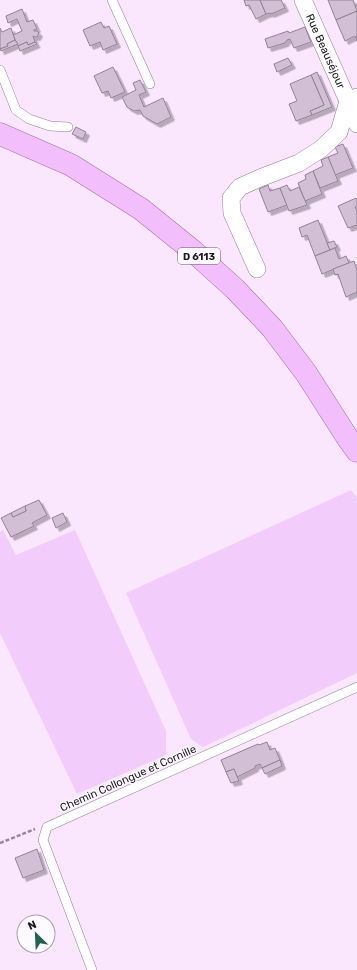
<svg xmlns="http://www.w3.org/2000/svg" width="357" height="970" font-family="Rubik,sans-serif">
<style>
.green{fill:#f2ccfb}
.building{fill:#d2bfd6;stroke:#938197;filter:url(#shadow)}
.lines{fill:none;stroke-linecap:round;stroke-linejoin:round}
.lane-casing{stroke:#928096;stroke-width:10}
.street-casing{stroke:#928096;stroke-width:18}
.primary-casing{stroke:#a36aae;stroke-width:23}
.path{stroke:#948797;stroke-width:2.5;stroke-dasharray:4 2;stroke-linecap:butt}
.lane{stroke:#fff;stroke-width:9}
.street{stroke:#fff;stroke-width:17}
.primary{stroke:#f2bffc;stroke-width:22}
.labels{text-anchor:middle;stroke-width:3;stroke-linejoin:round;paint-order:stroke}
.shield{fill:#fefaff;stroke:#635d64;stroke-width:1}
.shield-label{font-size:10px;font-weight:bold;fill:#201a22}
.street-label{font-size:11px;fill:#201a22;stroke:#fefaff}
</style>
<defs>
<filter id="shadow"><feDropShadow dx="3.5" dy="3.5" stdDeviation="0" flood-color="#0004"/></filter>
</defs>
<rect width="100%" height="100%" fill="#fae7fe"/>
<g class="green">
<polygon points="351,490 357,498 357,673 203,747 191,739 126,593"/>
<polygon points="3,530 16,555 75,530 166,731 166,755 77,794 0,633 0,532"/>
</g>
<g class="building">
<polygon points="244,0 260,0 266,14 256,19 249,5 246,6"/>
<polygon points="260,0 281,0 285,8 271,14 270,13 266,14"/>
<polygon points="328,0 353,0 357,11 336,20"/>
<polygon points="22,9 27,22 33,20 37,29 34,30 34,31 37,31 39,33 37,37 35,37 33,36 35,42 28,45 27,42 18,46 13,35 22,31 17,19 8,23 6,16"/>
<polygon points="357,11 357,41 355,36 345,41 336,20"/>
<polygon points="101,22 104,28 109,26 117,44 103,50 100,42 90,46 83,30"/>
<polygon points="305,27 311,42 294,48 290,39 287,40 285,43 268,48 265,39 288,31 289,33"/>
<polygon points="0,28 2,32 11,28 15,40 7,44 8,46 0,49"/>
<polygon points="15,40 18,44 1,51 0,49 8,46 7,44"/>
<polygon points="27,42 28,45 35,42 37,44 20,51 18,46"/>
<polygon points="288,58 292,65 277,72 274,64"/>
<polygon points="113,67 125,92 111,98 108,91 102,93 94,76"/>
<polygon points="317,72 332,107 312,115 310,111 324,105 311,75"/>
<polygon points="311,75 324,105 310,111 312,115 296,121 289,104 297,101 290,84"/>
<polygon points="140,80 146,92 139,95 144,107 163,98 171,117 157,124 143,116 140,110 134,111 127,107 122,97 136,90 133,83"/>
<polygon points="76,127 86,132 83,139 72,134"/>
<polygon points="343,144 353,168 335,175 328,157 338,153 335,147"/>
<polygon points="328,157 338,181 320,188 313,171 323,166 321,160"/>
<polygon points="313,171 322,194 305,201 298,183 306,179 305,175"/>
<polygon points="268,185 270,191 280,188 287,205 268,212 259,189"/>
<polygon points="287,185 290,191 299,187 307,205 289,211 280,188"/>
<polygon points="356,198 357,201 357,206 355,207 357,211 357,225 348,228 338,206"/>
<polygon points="318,220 330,250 315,256 307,235 302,237 299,228"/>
<polygon points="334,241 337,247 330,250 327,243"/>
<polygon points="335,248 339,259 346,256 349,263 322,274 315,256"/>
<polygon points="354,261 357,270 357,292 346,297 338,274 335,275 333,269"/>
<polygon points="39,500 47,515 32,523 34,526 11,537 1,518 11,513 13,517 26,511 25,506"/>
<polygon points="25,506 26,511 13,517 11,513"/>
<polygon points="63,513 67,522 56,528 52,518"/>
<polygon points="267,742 270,750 275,748 280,760 262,768 260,764 255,766 255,768 237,777 234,769 226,772 221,760 258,744 259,745"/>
<polygon points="280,760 282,766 265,774 262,768"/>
<polygon points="234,769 239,781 231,783 226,772"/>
<polygon points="37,849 44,870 23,878 15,858"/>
</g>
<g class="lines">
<defs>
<g id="lane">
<polyline points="112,0 150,84"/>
<polyline points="0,70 16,110 29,119 50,126 68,127"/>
<polyline points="92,970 43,840 47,827 357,687"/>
</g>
<g id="street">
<path id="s1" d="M303,0L348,101L357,124"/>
<polyline points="257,269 232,213 231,198 240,187 260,178 299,163 321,149 339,132 348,101 357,97"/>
</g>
<polyline id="primary" points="0,134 71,165 141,209 193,251 235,289 272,328 306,373 347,437 357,451"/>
</defs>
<use href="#lane" class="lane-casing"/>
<use href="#street" class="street-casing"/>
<use href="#primary" class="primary-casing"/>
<polyline class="path" points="0,843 35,829"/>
<use href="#lane" class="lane"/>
<use href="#street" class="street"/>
<use href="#primary" class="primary"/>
</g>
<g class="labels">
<rect class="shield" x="178" y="248" width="42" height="16" rx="3"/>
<g class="shield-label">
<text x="199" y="260">D 6113</text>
</g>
<g class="street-label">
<text dy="4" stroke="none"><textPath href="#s1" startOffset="56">Rue Beauséjour</textPath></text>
<text transform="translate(128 778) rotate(-24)" y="4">Chemin Collongue et Cornille</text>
</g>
</g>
<g transform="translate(36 934) rotate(336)"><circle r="19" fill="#fefaff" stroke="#a5a0a7"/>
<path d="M0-3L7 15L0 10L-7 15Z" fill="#236250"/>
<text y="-6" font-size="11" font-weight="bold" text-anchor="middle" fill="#201a22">N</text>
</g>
</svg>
